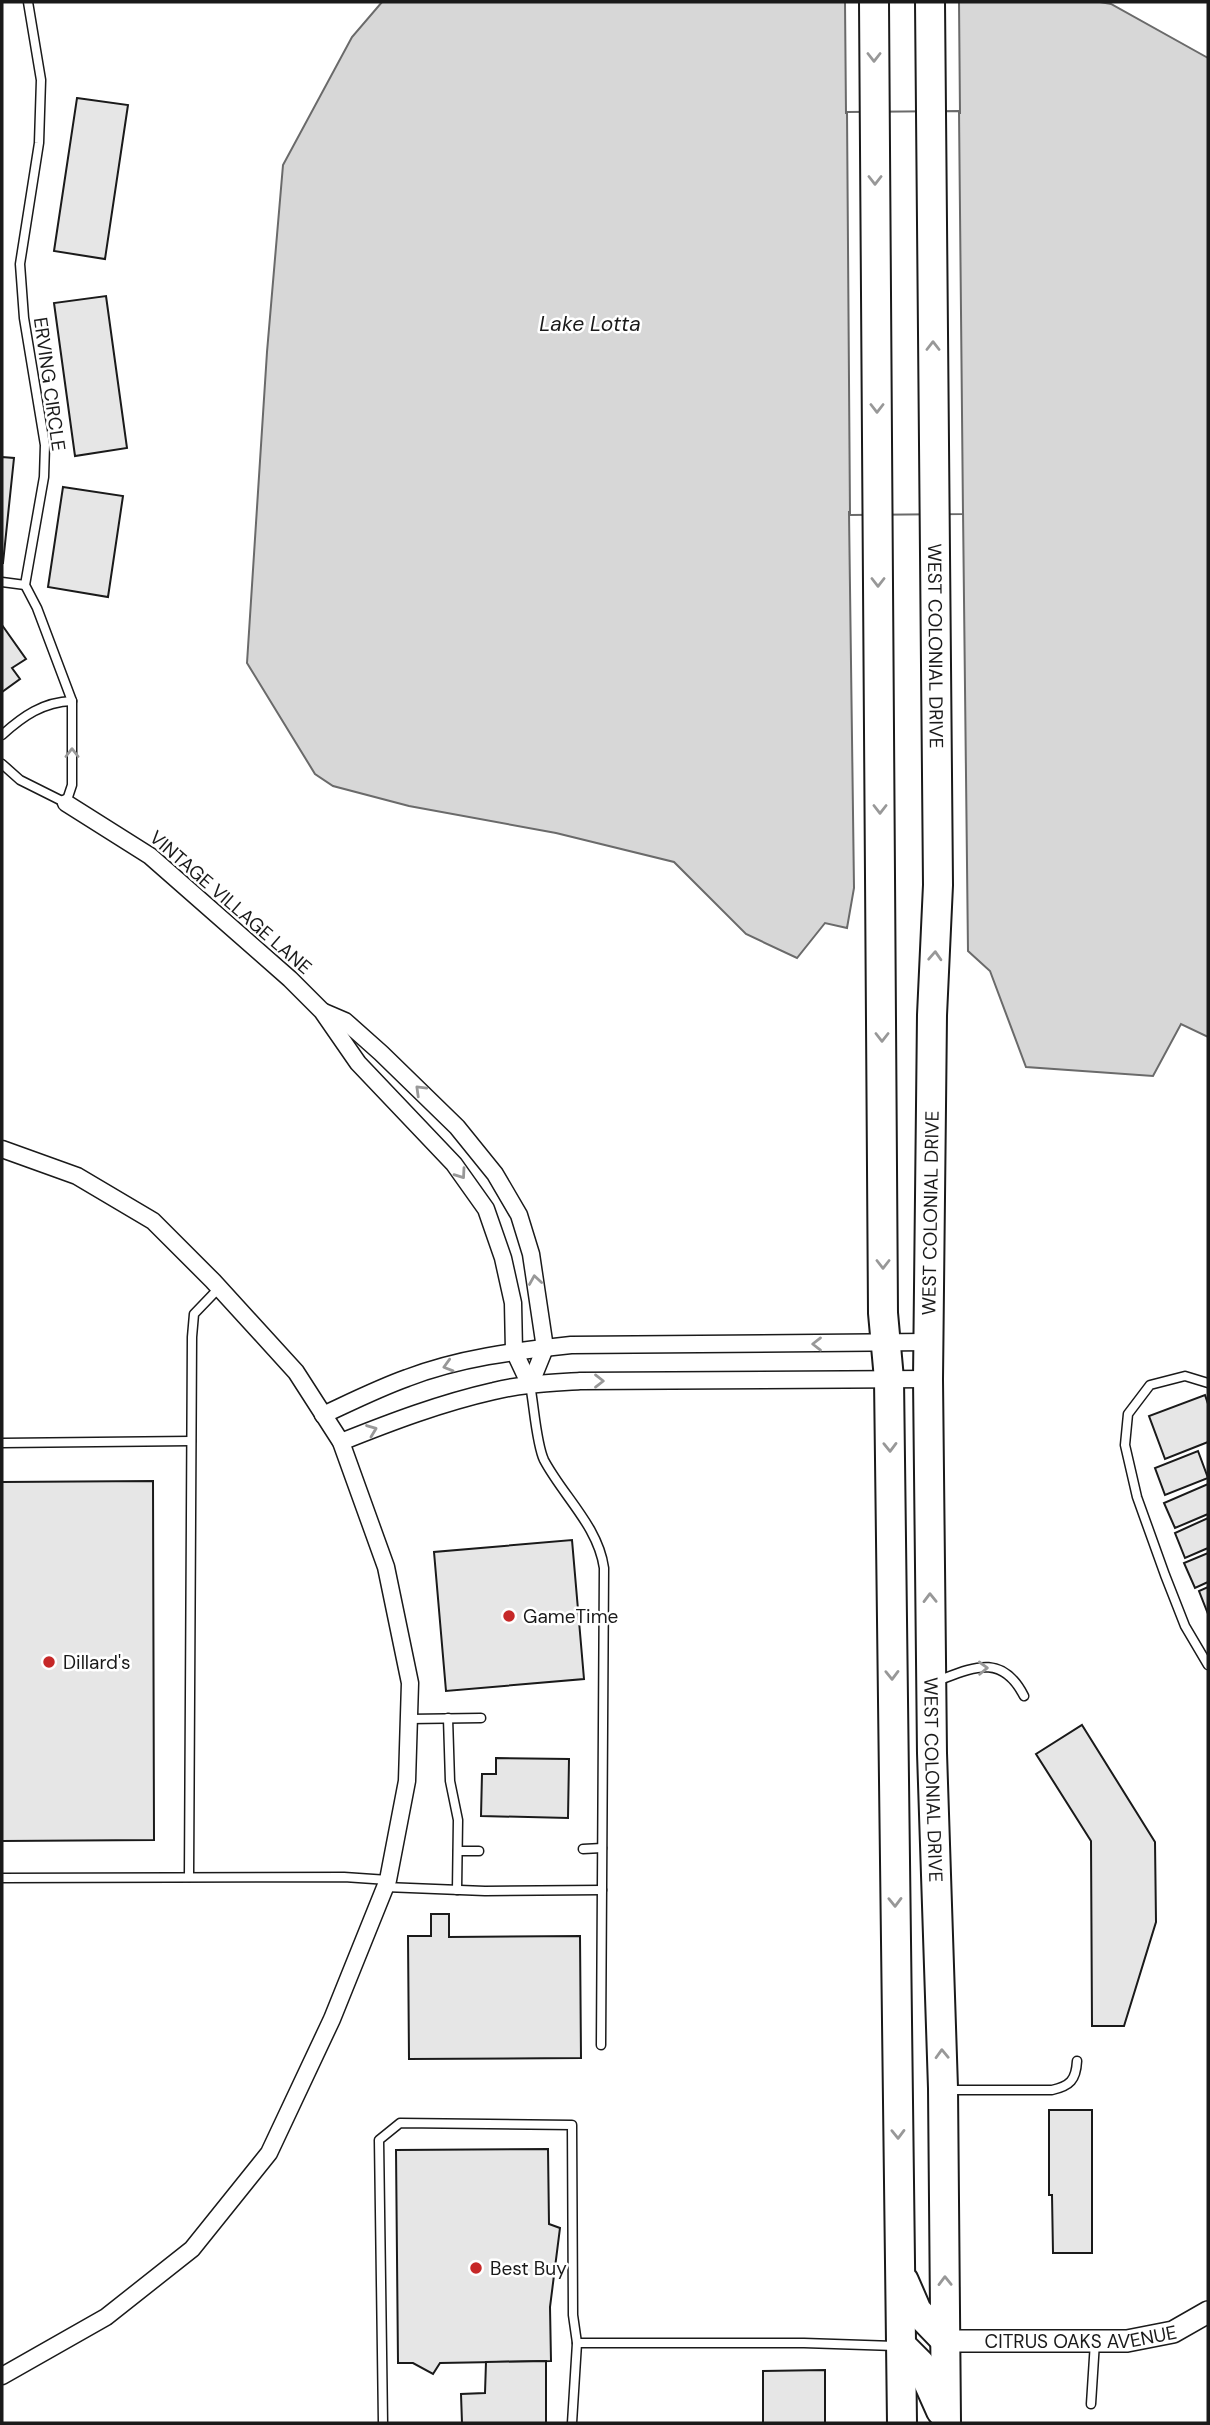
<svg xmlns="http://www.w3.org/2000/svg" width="1210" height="2425" font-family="'DM Sans',sans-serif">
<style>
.water{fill:#d7d7d7;stroke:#6a6a6a;stroke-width:2}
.pier{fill:#fff;stroke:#6a6a6a;stroke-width:2}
.building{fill:#e6e6e6;stroke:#1a1a1a;stroke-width:2}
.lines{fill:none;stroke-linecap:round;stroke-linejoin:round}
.service-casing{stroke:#1a1a1a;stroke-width:11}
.minor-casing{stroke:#1a1a1a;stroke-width:19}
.tertiary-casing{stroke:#1a1a1a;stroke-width:24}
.trunk-casing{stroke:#1a1a1a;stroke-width:32}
.service{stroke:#fff;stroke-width:8}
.minor{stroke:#fff;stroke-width:16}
.tertiary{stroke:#fff;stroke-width:21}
.trunk{stroke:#fff;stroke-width:28}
.oneway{stroke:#989898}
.poi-dot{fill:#c62828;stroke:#fff;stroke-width:2.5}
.labels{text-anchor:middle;stroke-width:5;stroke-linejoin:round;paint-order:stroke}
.street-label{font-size:19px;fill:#1a1a1a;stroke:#fff}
.poi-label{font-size:19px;fill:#1a1a1a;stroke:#fff;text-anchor:start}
.water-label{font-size:21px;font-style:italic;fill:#1a1a1a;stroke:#fff}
</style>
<rect width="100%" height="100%" fill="#fff"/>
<polygon class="water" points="382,2 845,2 846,113 960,113 959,2 1100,2 1111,4 1208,58 1208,1037 1181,1024 1153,1076 1026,1067 990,971 968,951 963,511 849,512 854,888 847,928 825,923 797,958 746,934 674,862 556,833 409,806 333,786 315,774 247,663 267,352 283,165 352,37"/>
<polygon class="pier" points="959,111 963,514 850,515 847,112"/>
<g class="building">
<polygon points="77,98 128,105 105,259 54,251"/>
<polygon points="106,296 127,448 75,456 54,303"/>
<polygon points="2,457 14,458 3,563 2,563"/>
<polygon points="63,487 123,496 108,597 48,587"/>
<polygon points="2,625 26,659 12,668 20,679 2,692"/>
<polygon points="1205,1395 1208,1404 1208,1442 1165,1459 1149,1416"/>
<polygon points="1198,1451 1208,1478 1165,1495 1155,1468"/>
<polygon points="153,1481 154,1840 2,1841 2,1482"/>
<polygon points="1208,1484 1208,1514 1175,1528 1164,1503"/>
<polygon points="1208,1518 1208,1548 1185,1558 1175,1533"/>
<polygon points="572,1540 584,1679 446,1691 434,1552"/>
<polygon points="1208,1553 1208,1582 1195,1588 1184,1563"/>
<polygon points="1208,1587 1208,1614 1199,1591"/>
<polygon points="1082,1725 1155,1842 1156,1922 1124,2026 1092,2026 1091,1841 1036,1754"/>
<polygon points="496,1758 569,1759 568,1818 481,1816 482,1774 496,1774"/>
<polygon points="431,1914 449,1914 449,1937 580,1936 581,2058 409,2059 408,1936 431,1936"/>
<polygon points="1049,2110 1092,2110 1092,2253 1053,2253 1052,2195 1049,2195"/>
<polygon points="548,2149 549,2224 560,2228 550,2307 551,2361 440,2363 433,2374 413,2363 398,2363 396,2150"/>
<polygon points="546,2361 546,2423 462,2423 461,2394 485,2393 486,2362"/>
<polygon points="825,2370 825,2423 763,2423 763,2371"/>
</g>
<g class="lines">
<defs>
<g id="service">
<polyline points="2,582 25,585"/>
<path d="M2,735C23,716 43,702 72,701"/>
<polyline points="2,764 20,780 66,803 72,785 72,701 37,608 25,585 44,477 45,445 24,318 20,264 39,143 41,80 28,2"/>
<polyline points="1208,1383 1185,1376 1150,1385 1128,1414 1125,1445 1137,1497 1165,1575 1185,1626 1208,1665"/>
<path d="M530,1385C534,1404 536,1443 544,1460C563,1496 598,1526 604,1568L601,2045"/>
<polyline points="2,1443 191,1441"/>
<path d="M937,1681C974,1667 1002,1653 1024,1696"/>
<polyline points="448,1718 450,1781 458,1820 457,1890"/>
<polyline points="409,1719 481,1718"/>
<polyline points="583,1849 602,1848"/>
<polyline points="458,1851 479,1851"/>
<polyline points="189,1877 192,1337 194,1314 219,1288"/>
<polyline points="2,1878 344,1877 388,1880"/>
<polyline points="385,1887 485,1891 602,1890"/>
<path d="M949,2090H1052C1070,2086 1076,2080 1077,2061"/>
<polyline points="1091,2404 1095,2342"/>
<polyline points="383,2423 379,2140 400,2123 572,2125 573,2315 577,2343"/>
<polyline points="572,2423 577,2343 804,2343 895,2346"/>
</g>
<g id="minor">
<polyline points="66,803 150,856 290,979 322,1011 358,1063 454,1164 486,1209 503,1258 513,1303 514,1351 530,1385"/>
<polyline points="324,1012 345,1021 381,1053 457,1127 495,1174 519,1215 531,1254 545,1348 530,1385"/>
<polyline points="2,1149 77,1176 153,1221 213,1281 296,1372 341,1442 386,1567 410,1683 407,1781 388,1880 332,2019 269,2153 192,2249 106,2317 2,2376"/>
<path d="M323,1415C351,1402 379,1388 407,1378C459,1358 515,1351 571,1345L928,1342"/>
<path d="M341,1442C391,1422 441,1403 494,1391C522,1384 551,1383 580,1381L928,1379"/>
</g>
<g id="tertiary">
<path id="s1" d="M946,2341H1127L1173,2332L1208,2312"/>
</g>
<g id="trunk">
<polyline points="874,2 883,1313 889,1379 902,2423"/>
<path id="s2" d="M930,2L938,885L932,1015L928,1379L932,1753L943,2088L946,2423"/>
<polyline points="904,2281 917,2311 946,2341"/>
<polyline points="902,2346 920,2364 941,2411"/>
</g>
</defs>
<use href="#service" class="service-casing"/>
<use href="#minor" class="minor-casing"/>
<use href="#tertiary" class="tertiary-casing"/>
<use href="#trunk" class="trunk-casing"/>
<use href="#service" class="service"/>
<use href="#minor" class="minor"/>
<use href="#tertiary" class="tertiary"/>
<use href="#trunk" class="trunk"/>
</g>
<defs><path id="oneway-chevron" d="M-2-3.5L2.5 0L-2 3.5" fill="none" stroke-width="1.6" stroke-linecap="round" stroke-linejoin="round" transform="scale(1.75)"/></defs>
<g class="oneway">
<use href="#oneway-chevron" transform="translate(874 57) rotate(90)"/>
<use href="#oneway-chevron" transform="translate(875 180) rotate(90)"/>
<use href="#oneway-chevron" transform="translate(933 346) rotate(-90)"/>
<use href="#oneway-chevron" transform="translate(877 408) rotate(90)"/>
<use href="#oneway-chevron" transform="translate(878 582) rotate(90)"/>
<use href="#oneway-chevron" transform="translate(72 753) rotate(-90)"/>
<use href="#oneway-chevron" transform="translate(880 809) rotate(90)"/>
<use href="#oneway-chevron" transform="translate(935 956) rotate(-87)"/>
<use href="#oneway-chevron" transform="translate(882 1037) rotate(90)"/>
<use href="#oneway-chevron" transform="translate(420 1090) rotate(-136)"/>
<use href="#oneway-chevron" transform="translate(461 1174) rotate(55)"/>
<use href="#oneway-chevron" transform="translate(883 1264) rotate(90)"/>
<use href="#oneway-chevron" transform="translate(535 1280) rotate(-99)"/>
<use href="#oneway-chevron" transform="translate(817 1344) rotate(180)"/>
<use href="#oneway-chevron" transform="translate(448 1366) rotate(164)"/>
<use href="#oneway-chevron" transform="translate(599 1381)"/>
<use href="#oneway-chevron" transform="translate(372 1430) rotate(-21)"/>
<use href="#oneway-chevron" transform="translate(890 1447) rotate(89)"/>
<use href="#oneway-chevron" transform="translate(930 1598) rotate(-91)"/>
<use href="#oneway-chevron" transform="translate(983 1668) rotate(-2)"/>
<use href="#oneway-chevron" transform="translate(892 1675) rotate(89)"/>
<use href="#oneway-chevron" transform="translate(895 1902) rotate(89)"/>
<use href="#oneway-chevron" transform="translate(942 2054) rotate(-92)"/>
<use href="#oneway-chevron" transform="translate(898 2134) rotate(89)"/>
<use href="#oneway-chevron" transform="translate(945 2281) rotate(-91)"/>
</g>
<g class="poi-dot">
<circle cx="509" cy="1616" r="7"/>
<circle cx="49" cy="1662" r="7"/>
<circle cx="476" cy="2268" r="7"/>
</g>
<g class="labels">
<g class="street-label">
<text transform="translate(50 384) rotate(82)" y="7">ERVING CIRCLE</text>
<text dy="7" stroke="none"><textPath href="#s2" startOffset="644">WEST COLONIAL DRIVE</textPath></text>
<text transform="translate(231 902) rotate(41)" y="7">VINTAGE VILLAGE LANE</text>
<text transform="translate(930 1213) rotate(-89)" y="7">WEST COLONIAL DRIVE</text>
<text dy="7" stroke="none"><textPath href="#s2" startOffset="1778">WEST COLONIAL DRIVE</textPath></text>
<text dy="7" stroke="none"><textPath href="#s1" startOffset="135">CITRUS OAKS AVENUE</textPath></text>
</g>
<g class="poi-label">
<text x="523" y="1623">GameTime</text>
<text x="63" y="1669">Dillard's</text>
<text x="490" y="2275">Best Buy</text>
</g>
<g class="water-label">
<text x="590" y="331">Lake Lotta</text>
</g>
</g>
<rect width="1210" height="2425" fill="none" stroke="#1a1a1a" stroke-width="7"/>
</svg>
